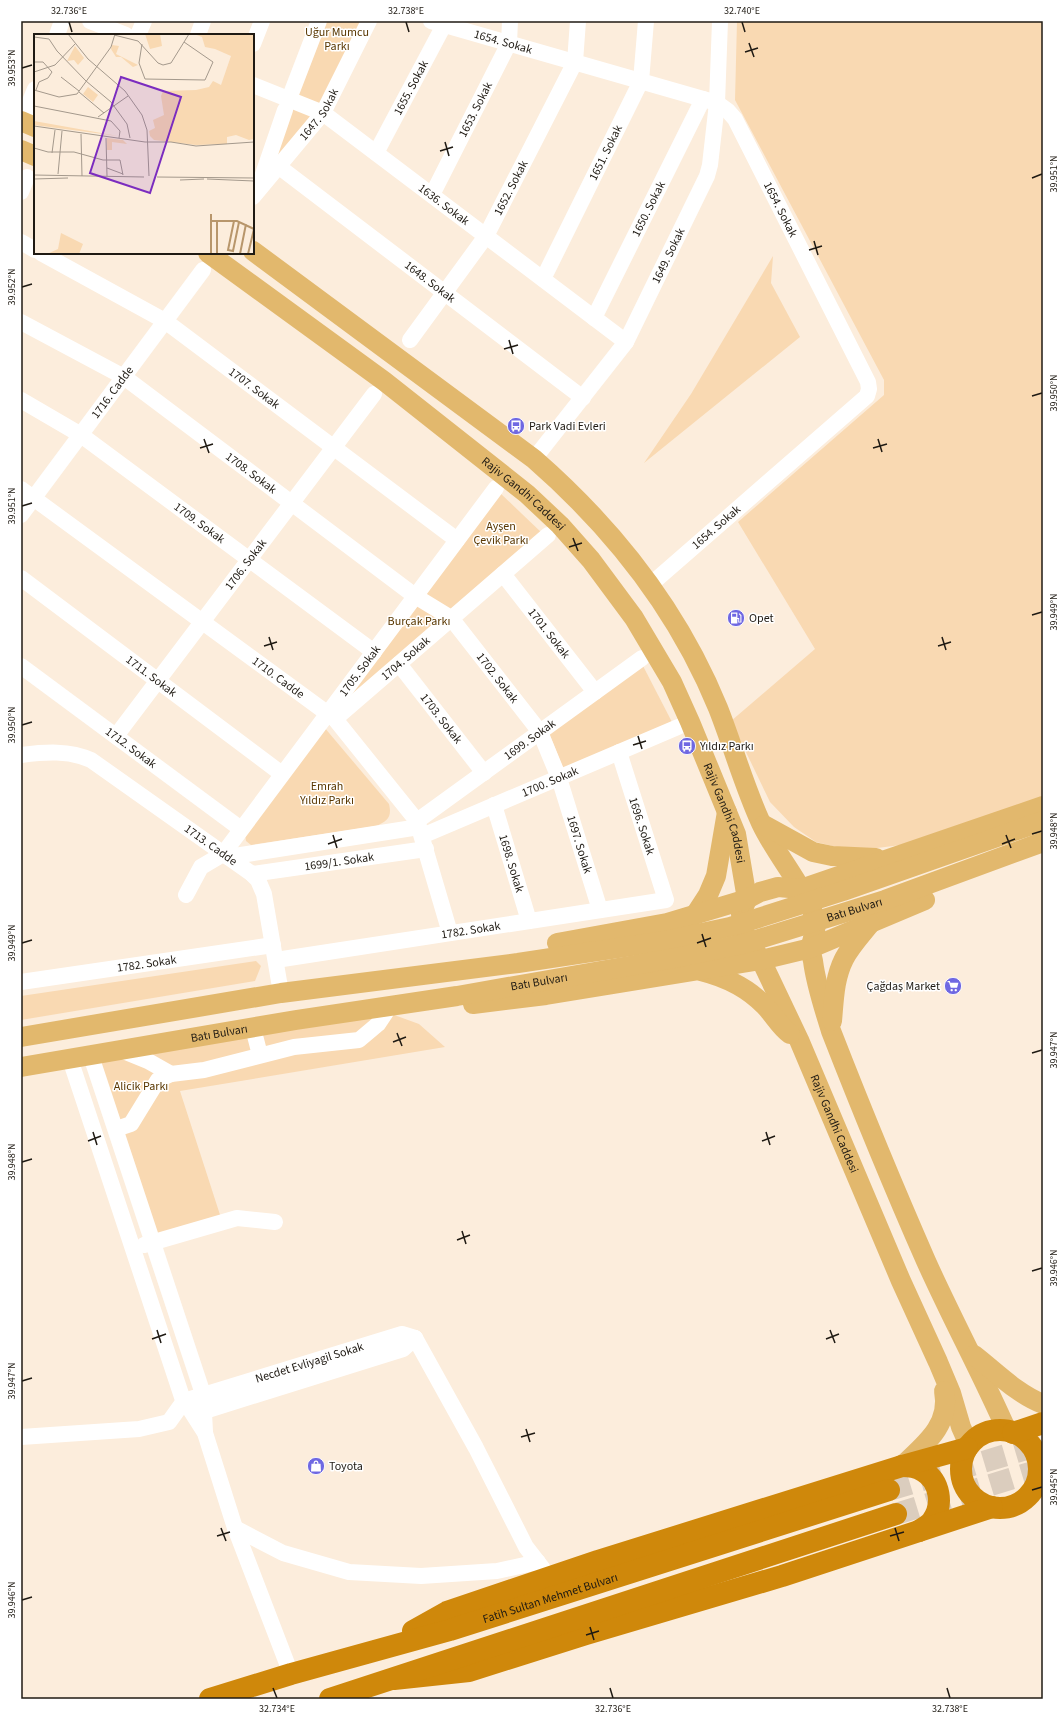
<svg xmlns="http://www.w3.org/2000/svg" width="1064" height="1720" font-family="'Source Sans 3',sans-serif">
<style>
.green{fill:#f9d9b2}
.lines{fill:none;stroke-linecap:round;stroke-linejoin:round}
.highway-tunnel{stroke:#dbcdbe;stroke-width:22;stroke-dasharray:22 11;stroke-linecap:butt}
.minor{stroke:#fff;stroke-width:16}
.major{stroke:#e2b86d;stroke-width:20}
.highway{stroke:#cf880b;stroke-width:22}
.ticks{fill:none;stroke:#1f1a13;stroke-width:1.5}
.labels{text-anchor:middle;stroke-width:3;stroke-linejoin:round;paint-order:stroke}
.park-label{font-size:12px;fill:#593700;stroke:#fff}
.street-label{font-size:12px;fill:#1f1a13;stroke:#fff}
.poi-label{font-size:12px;fill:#1f1a13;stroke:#fff;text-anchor:start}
.inset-river{fill:none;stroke:#b8966b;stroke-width:2}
.inset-road{fill:none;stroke:#a4998c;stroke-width:1}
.view{fill:#7b2cbf;fill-opacity:0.15;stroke:#7b2cbf;stroke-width:2}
.inset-edge{fill:none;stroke:#1f1a13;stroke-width:2}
.neatline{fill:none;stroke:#1f1a13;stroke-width:1.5}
.ticks-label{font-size:10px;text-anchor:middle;fill:#1f1a13}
</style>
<rect width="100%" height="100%" fill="#fceddc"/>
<g class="green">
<polygon points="326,21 365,21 320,106 297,97"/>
<polygon points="737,21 1043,21 1043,798 901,845 853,851 816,842 794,827 770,802 731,721 815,649 738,522 884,395 884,380 735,100"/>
<polygon points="290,106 316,117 266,175"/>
<polygon points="773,256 771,283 800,337 644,463 691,394"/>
<polygon points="498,491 543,534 450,614 420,596"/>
<polygon points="416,601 443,619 341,705"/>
<polygon points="642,664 673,724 563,768 548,730"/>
<path d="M324,727L389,804C392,817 388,821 376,826L251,845L246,841L245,835Z"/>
<polygon points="256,961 261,966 255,981 21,1020 21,996"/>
<polygon points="386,1012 419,1024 445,1047 180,1091 222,1221 153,1243 91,1056"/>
</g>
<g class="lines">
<g class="highway-tunnel">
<polyline points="889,1490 1043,1444"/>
<polyline points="896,1514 1043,1469"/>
</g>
<g class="minor">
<polyline points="90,21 126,35"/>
<path id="s1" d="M431,21L717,103L728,111L735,119L868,382L869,389L867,396L650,585"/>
<polyline points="57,35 62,21"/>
<polyline points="138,35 144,21"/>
<polyline points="198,35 203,21"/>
<polyline points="253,44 262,21"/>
<path id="s2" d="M253,85L323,113L626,342"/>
<polyline points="289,99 319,21"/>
<polyline points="22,121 35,89"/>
<path id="s3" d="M376,153L444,25V21"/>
<path id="s4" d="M278,166L583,398"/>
<polyline points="261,180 285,110"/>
<polyline points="21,192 27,177"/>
<path id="s5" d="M432,195L509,43L510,21"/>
<path id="s6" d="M253,197L323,113L369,21"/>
<polyline points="21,242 35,250"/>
<path id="s7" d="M41,253L165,321L457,540"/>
<path id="s8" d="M543,279L641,81L646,21"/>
<path id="s9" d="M594,318L703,99"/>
<path id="s10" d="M21,322L124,377L415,596L451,618L540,732L559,778L600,910"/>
<path id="s11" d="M410,340L486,236L575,62L578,21"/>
<path id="s12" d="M21,400L81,435L374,652"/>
<path id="s13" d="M534,459L626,342L707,176L710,165L717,103L720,21"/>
<path id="s14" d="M21,489L335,719L417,821L450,933"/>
<path id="s15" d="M21,515L203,270"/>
<path id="s16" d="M503,574L595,692"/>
<path id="s17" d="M21,578L282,774"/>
<path id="s18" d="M399,664L484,773"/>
<path id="s19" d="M21,666L241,829"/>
<path id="s20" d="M335,719L548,535"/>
<path id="s21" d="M116,736L374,394"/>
<path id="s22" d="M21,755C45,752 69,750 91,760L252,874L258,880L264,894L281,993"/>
<path id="s23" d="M494,805L529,921"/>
<path id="s24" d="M417,821L642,658"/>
<path id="s25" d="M422,836L678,727"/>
<polyline points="228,857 419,827"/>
<path id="s26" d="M252,874L426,849"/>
<path id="s27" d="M186,895L201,867L223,854L496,488"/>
<path id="s28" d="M276,960L666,900L619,752"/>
<path id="s29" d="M21,982L273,945"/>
<polyline points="253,1028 260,1055"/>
<polyline points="121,1050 148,1061 171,1074"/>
<polyline points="91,1056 203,1394 205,1432"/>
<polyline points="70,1059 182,1397 205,1433 235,1528 291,1674"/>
<polyline points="116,1129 131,1124 158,1080 171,1074 204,1070 294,1047 359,1040 378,1024 386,1012"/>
<polyline points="144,1245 237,1218 275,1222"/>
<polyline points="415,1338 476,1448 526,1547 543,1569"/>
<polyline points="195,1414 403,1349 415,1338"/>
<path id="s30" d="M21,1437L139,1429L169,1422L184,1401L402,1334L415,1338"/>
<polyline points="235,1528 283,1553 349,1572 421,1576 497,1571 538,1562"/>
</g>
<g class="major">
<polyline points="21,121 35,127"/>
<polyline points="21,150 35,156"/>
<path d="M253,251L534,459C613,528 678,610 718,708C733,746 744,786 761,823C776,855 801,882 814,915C819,929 812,935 811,948C811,952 812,957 813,961C816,985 824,1008 831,1031C861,1108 893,1186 926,1261C952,1319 982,1374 1007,1431"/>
<path id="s31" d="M208,253L384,381L527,494L560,525L591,560L634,618L672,682L690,722L736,834L747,899L741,914L745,935L761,960L799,1040L901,1281L938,1362L951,1393L961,1427L969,1445"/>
<polyline points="764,825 813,852 832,856 876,858"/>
<polyline points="695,915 708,895 716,876 727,812"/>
<polyline points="557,943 667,923 747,899 760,892 778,887 801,889 1043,806"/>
<path d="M701,971C725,977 748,988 765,1006C774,1015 780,1027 790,1034"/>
<polyline points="473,1004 546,995 761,960 811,948 925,900"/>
<path d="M832,1021C834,1000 834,979 844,959C850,947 861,935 870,924"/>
<polyline points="21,1037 281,993 518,963 664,941 730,927 843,891 1043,821"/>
<path id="s32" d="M21,1067L296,1020L457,996L675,958L743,944L885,900L1043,842"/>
<path d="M974,1355C996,1372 1017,1394 1043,1404"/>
<path d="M902,1466C924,1445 951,1425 944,1391"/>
</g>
<g class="highway">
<circle cx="1000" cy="1469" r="39"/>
<polyline points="1013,1433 1043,1423"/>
<path d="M902,1466C909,1466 917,1467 923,1471C940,1481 944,1505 932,1521C929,1525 923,1528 919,1531"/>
<polyline points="413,1631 447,1612 598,1561 902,1466 967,1448"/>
<polyline points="394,1679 469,1671 586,1634 782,1576 992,1507"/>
<path id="s33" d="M210,1699L291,1674L450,1630L889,1490"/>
<polyline points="330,1699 896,1514"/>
</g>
</g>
<path class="ticks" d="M69,22L72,32M406,22L409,32M742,22L745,32M749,43L754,57M745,52L758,48M22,68L32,65M445,142L449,156M440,151L453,147M1032,178L1042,174M814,241L818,255M809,250L822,246M22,287L32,284M509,340L513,354M504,349L518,345M1032,396L1042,393M204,439L209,453M878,439L882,452M200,448L213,444M873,448L887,444M22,506L32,503M573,538L578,551M569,547L582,543M1032,615L1042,612M269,637L273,650M942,637L946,650M264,646L277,642M938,646L951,642M22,725L32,722M638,736L642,749M633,745L646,741M1032,834L1042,831M333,835L337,848M1006,835L1011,848M328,844L342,839M1002,844L1015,839M702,934L706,947M22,943L32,940M697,943L711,938M397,1033L402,1046M393,1042L406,1037M1032,1053L1042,1050M93,1132L97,1145M766,1132L770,1145M88,1141L101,1136M762,1141L775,1136M22,1162L32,1159M462,1231L466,1244M457,1240L470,1235M1032,1271L1042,1268M157,1330L161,1343M830,1330L835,1343M152,1339L166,1334M826,1339L839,1334M22,1381L32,1378M526,1429L530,1442M521,1437L535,1433M1032,1490L1042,1487M221,1528L226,1541M895,1528L899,1541M217,1536L230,1532M890,1536L904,1532M22,1600L32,1597M590,1627L594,1640M586,1635L599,1631M273,1688L277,1698M610,1688L613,1698M947,1688L950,1698"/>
<defs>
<symbol id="bus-disc" viewBox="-11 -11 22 22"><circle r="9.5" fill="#6f68e2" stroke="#fff"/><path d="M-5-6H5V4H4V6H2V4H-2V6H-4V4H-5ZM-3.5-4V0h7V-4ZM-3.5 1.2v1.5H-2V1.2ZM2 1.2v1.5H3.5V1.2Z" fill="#fff"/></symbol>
<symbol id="fuel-disc" viewBox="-11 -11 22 22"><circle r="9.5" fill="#6f68e2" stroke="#fff"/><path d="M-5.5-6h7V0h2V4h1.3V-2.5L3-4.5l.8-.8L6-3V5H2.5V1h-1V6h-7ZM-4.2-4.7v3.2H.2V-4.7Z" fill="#fff"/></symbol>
<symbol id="supermarket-disc" viewBox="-11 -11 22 22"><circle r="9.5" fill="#6f68e2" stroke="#fff"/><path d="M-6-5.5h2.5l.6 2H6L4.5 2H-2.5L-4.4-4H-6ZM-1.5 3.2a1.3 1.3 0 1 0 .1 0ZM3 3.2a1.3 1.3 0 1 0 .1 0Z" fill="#fff"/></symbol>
<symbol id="shop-disc" viewBox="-11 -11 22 22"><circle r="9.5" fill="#6f68e2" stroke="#fff"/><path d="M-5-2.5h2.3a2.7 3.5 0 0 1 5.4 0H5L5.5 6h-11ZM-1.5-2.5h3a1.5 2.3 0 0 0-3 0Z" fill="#fff"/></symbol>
</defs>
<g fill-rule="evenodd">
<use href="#bus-disc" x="506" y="416" width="20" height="20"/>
<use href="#fuel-disc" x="726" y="608" width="20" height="20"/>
<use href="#bus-disc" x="677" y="736" width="20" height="20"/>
<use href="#supermarket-disc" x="943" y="976" width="20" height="20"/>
<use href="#shop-disc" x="306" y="1456" width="20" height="20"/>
</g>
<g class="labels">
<g class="park-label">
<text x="337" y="36">Uğur Mumcu<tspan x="337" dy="14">Parkı</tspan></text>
<text x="501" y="530">Ayşen<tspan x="501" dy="14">Çevik Parkı</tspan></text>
<text x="419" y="625">Burçak Parkı</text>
<text x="327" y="790">Emrah<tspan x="327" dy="14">Yıldız Parkı</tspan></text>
<text x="141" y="1090">Alicik Parkı</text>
</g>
<g class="street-label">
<text dy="4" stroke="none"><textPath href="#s1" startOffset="75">1654. Sokak</textPath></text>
<text dy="4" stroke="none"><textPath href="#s3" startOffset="74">1655. Sokak</textPath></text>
<text dy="4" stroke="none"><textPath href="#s5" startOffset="96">1653. Sokak</textPath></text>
<text dy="4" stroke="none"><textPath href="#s6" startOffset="106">1647. Sokak</textPath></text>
<text dy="4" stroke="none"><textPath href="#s8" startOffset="141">1651. Sokak</textPath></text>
<text dy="4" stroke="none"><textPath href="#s11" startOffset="183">1652. Sokak</textPath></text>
<text dy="4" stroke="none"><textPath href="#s2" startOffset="227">1636. Sokak</textPath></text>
<text dy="4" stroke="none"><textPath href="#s9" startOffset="122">1650. Sokak</textPath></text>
<text dy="4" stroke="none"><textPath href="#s1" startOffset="423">1654. Sokak</textPath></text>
<text dy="4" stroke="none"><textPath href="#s13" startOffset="245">1649. Sokak</textPath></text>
<text dy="4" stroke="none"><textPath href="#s4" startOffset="191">1648. Sokak</textPath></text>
<text dy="4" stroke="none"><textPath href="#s7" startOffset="253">1707. Sokak</textPath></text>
<text dy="4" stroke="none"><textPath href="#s15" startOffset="153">1716. Cadde</textPath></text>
<text dy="4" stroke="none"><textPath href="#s10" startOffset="276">1708. Sokak</textPath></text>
<text dy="4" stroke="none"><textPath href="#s31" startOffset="397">Rajiv Gandhi Caddesi</textPath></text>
<text dy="4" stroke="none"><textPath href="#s12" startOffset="217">1709. Sokak</textPath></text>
<text transform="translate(716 527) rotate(-41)" y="4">1654. Sokak</text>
<text dy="4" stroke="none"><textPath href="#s21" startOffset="215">1706. Sokak</textPath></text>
<text dy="4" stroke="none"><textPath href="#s16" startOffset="75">1701. Sokak</textPath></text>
<text dy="4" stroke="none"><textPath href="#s20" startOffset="93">1704. Sokak</textPath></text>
<text dy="4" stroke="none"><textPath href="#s27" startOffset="286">1705. Sokak</textPath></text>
<text dy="4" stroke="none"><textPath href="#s17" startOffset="163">1711. Sokak</textPath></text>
<text dy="4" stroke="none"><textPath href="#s14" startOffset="319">1710. Cadde</textPath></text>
<text dy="4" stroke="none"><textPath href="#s10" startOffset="599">1702. Sokak</textPath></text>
<text dy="4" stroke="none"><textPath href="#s18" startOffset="69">1703. Sokak</textPath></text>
<text dy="4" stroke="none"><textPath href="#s24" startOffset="139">1699. Sokak</textPath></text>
<text dy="4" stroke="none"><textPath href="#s19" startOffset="137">1712. Sokak</textPath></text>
<text dy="4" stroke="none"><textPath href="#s25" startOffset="139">1700. Sokak</textPath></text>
<text dy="4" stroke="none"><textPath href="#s31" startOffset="780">Rajiv Gandhi Caddesi</textPath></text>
<text transform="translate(642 826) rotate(72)" y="4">1696. Sokak</text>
<text dy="4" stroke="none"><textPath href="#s10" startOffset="787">1697. Sokak</textPath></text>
<text dy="4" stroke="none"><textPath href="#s22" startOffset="218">1713. Cadde</textPath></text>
<text dy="4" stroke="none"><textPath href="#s26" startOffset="88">1699/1. Sokak</textPath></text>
<text dy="4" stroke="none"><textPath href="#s23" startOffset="61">1698. Sokak</textPath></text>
<text dy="4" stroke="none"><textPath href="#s32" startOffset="849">Batı Bulvarı</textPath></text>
<text dy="4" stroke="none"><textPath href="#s28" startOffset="197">1782. Sokak</textPath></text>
<text dy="4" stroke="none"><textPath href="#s29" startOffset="127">1782. Sokak</textPath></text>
<text dy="4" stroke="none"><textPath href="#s32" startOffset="525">Batı Bulvarı</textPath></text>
<text dy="4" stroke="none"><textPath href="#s32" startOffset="201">Batı Bulvarı</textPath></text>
<text dy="4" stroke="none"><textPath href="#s31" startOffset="1116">Rajiv Gandhi Caddesi</textPath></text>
<text dy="4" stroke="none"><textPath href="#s30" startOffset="306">Necdet Evliyagil Sokak</textPath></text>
<text dy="4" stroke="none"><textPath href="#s33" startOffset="355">Fatih Sultan Mehmet Bulvarı</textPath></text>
</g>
<g class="poi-label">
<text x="529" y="430">Park Vadi Evleri</text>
<text x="749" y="622">Opet</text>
<text x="700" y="750">Yıldız Parkı</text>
<text x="940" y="990" text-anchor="end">Çağdaş Market</text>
<text x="329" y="1470">Toyota</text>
</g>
</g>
<g transform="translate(34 34)">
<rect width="220" height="220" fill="#fceddc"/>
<path d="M111,0H126L128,12L116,15ZM160,0H220V105L215,106L202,101L193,103V110L162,111L120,106L116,102L115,97L121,94L119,86L130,81L127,62L129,57L162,56L175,53L179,47L187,51L197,22L181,15L171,13L168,3ZM78,11L85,12L82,20L104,31L99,33L87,23H82L77,15ZM41,12L50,24L44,31L40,26L33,27ZM54,53L64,61L59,68L49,60ZM0,87L84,102L0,91ZM73,104L89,106L93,110L78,108V116H73ZM27,199L49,210L45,220H13L24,215Z" fill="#f9d9b2"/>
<path class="inset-river" d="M178,187H203L220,195M200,187L194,216L199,217L205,188M177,220V180M183,220V188M206,220L212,190M214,220L220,195"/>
<path class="inset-road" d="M34,0L54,25L91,57L108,81L113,96L115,142M80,1L104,7L124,29L129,31L137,29L155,0M0,3L15,5L23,17L52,47L77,68L93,90L96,104M108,10L105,29L111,45L171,46L179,28L150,8M0,28H9L18,38L14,44L5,48L2,56M0,38L21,31L41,10M27,43L45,57M0,56L25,63L43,60L77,13L81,0M45,58L70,79M0,72L77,87L86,97L85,104M64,83L94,62M0,92L111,108H137L162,112L220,108M47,100L48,142M72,104L73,142M0,114L14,118H40L69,126H86M18,119L21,96M86,126L89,141M73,134L89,140M24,140L28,97M0,141L110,143M123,143L220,144M0,145L34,144M173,145L220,147M146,146L170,145"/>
<path class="view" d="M87,43L147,63L116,159L56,139Z"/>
<rect width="220" height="220" class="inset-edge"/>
</g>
<rect width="1064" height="1720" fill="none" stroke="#ffffff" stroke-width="44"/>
<rect x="22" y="22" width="1020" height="1676" class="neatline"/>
<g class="ticks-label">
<text x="69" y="14">32.736°E</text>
<text x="406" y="14">32.738°E</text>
<text x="742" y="14">32.740°E</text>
<text transform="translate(11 68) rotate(-90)" y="4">39.953°N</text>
<text transform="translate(1053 174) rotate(-90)" y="4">39.951°N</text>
<text transform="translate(11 287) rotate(-90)" y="4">39.952°N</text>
<text transform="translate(1053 393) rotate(-90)" y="4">39.950°N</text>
<text transform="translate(11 506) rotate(-90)" y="4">39.951°N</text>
<text transform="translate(1053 612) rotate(-90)" y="4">39.949°N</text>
<text transform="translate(11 725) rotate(-90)" y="4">39.950°N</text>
<text transform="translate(1053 831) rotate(-90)" y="4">39.948°N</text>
<text transform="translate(11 943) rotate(-90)" y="4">39.949°N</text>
<text transform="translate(1053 1050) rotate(-90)" y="4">39.947°N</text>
<text transform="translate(11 1162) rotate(-90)" y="4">39.948°N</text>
<text transform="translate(1053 1268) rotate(-90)" y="4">39.946°N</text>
<text transform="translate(11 1381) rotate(-90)" y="4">39.947°N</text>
<text transform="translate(1053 1487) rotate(-90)" y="4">39.945°N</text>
<text transform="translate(11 1600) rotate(-90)" y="4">39.946°N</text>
<text x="277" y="1712">32.734°E</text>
<text x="613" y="1712">32.736°E</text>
<text x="950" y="1712">32.738°E</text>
</g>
</svg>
